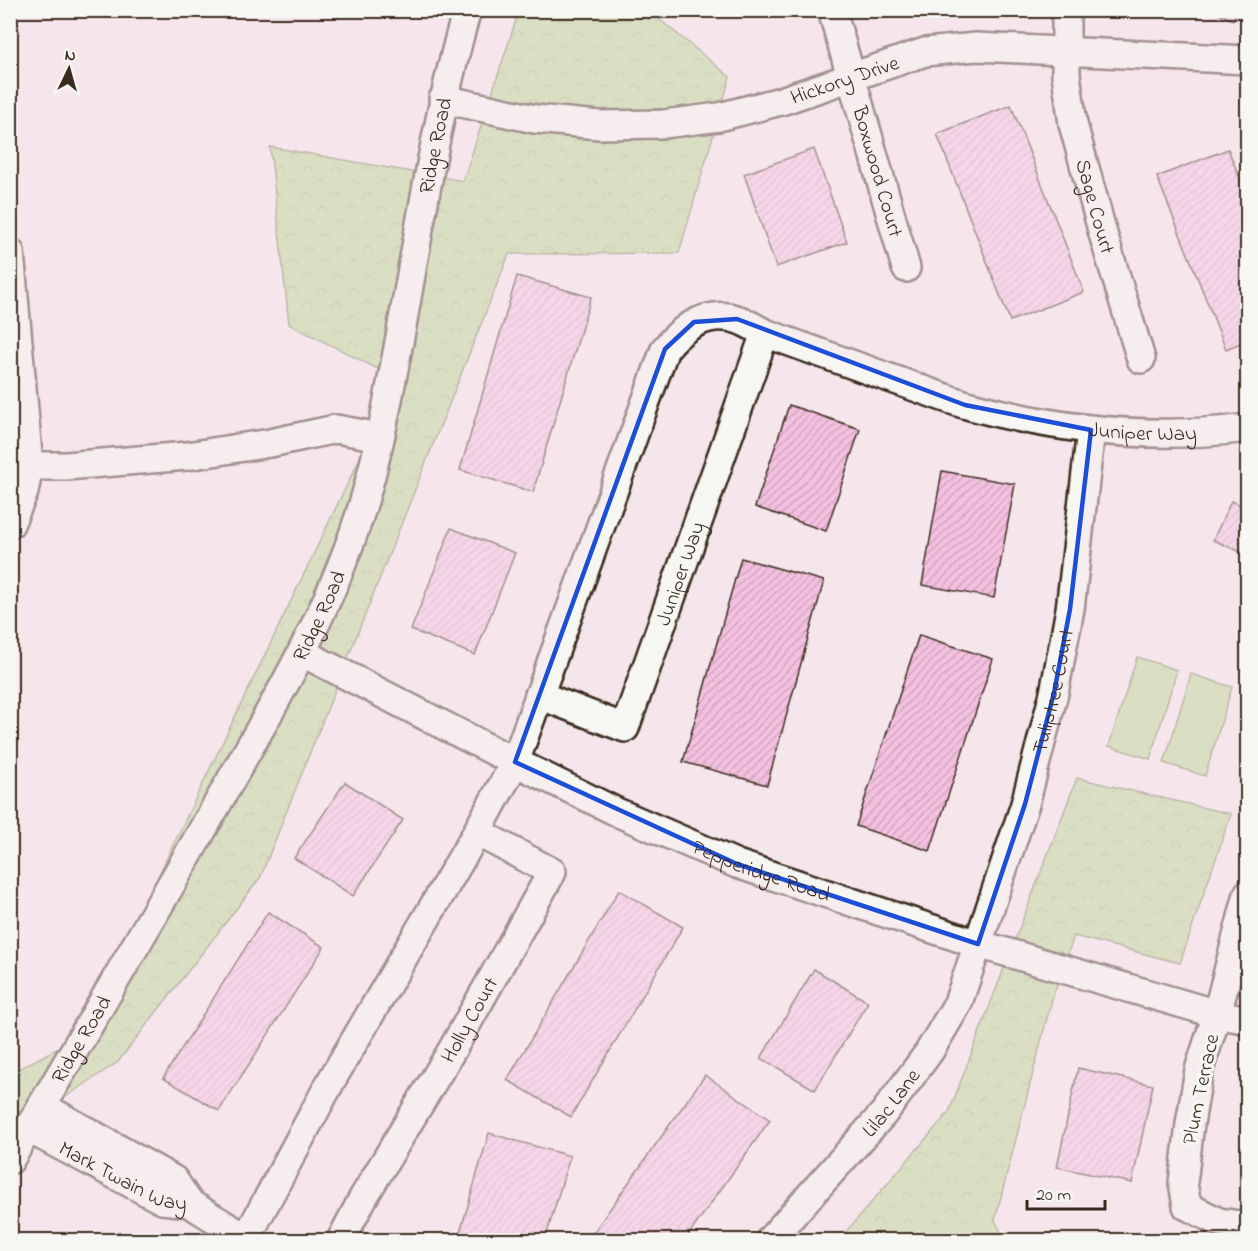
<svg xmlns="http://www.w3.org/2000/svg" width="1258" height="1251" font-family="'Indie Flower',sans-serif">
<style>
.forest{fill:url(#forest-crowns);stroke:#7a8057;stroke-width:1.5}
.garden{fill:#b9d790;stroke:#7a8057;stroke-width:1.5}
.building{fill:url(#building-hatch);stroke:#3b2a1e;stroke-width:1.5}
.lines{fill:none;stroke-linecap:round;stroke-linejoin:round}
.minor-casing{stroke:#3b2a1e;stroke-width:32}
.minor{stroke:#f6f6f2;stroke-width:27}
.marked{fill:none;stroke:#1d4ed8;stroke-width:4.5;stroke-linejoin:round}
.labels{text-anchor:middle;stroke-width:6;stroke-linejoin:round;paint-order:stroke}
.street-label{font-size:21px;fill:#3b2a1e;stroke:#f6f6f2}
</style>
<defs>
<pattern id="forest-crowns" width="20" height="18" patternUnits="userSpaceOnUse" patternTransform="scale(1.5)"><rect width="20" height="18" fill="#b9d790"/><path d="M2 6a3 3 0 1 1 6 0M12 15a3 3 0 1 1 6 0" fill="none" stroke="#a0b97c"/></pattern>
<pattern id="building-hatch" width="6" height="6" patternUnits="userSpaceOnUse" patternTransform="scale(1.5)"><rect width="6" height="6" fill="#f3c0df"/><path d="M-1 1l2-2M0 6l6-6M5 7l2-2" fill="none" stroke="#d1a5bf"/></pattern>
</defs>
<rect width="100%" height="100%" fill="#f5e6ec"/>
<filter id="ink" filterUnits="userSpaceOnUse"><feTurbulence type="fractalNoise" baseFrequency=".0167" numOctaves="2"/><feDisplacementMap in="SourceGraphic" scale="12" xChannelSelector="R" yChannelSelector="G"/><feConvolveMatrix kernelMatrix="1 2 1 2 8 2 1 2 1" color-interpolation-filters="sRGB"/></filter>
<g filter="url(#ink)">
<g class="forest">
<polygon points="519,11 649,11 730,77 679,253 509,254 260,878 118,1062 34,1118 11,1169 11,1073 81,1036 398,379 289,324 270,147 463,181"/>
<polygon points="1077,778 1231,814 1180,963 1074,936 1052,999 995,1220 1005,1240 839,1240 949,1112"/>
</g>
<g class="garden">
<polygon points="1137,657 1177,670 1150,759 1109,746"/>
<polygon points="1191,674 1232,687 1205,776 1164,763"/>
</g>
<g class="building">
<polygon points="1211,10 1238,10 1233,20"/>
<polygon points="1011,105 1084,292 1010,321 937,134"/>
<polygon points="814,149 847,242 776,267 744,174"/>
<polygon points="1228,149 1248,199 1248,340 1226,349 1157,177"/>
<polygon points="517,276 591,297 533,492 460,470"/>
<polygon points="789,405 860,429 826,531 755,507"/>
<polygon points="942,471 1015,484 994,598 922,585"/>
<polygon points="1231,501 1248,508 1248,555 1213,540"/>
<polygon points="451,528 515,553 475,655 411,630"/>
<polygon points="741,558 824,581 767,785 683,762"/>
<polygon points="919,635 993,659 930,851 856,826"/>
<polygon points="345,782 403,820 353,896 294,858"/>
<polygon points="619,890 683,927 571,1117 507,1080"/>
<polygon points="268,912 324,947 219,1111 163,1078"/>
<polygon points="814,969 868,1002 815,1090 761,1058"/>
<polygon points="1078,1068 1153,1085 1132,1183 1057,1167"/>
<polygon points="705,1075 770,1120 685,1240 588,1240"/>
<polygon points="489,1133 570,1156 545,1240 474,1240 459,1236"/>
</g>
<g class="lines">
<defs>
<g id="minor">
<path id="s1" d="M832,10L906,268"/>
<path id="s2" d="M1066,10V74L1073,124L1103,234L1141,359"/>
<path id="s3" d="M443,99L535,119L599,125L664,124L719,117L781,101L925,52L976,47L1248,60"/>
<polyline points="10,252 29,466 24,492 10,524"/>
<polyline points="29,466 66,466 187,456 270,443 336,429 380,437"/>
<path id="s4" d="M303,653L515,762L619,813L737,864L978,944L1217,1014L1248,1020"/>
<path id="s5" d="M539,695L625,728L765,333"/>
<polyline points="1248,894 1217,1014 1199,1070 1190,1124 1183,1183 1187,1206 1219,1222 1248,1226"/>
<polyline points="42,1106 174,1180 189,1203"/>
<path id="s6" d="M29,1129L162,1200L189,1203L249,1240"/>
<path id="s7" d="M10,1160C83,1035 157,911 228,785C276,701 325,618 356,526C377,465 388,400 400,337C420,227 436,117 467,10"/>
<path id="s8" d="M246,1239L331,1081L477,832L515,762L665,349C682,327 709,309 739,320C748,323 756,329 765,333C809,349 853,365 898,381C921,389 944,398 967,405C1057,430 1154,440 1248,428"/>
<path id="s9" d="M341,1240L363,1198L452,1050L552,872L477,832"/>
<path id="s10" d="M770,1240L884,1113L929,1052L958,1003L1025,804L1054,693L1070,609L1091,430"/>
</g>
</defs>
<use href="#minor" class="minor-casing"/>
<use href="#minor" class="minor"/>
</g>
</g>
<path d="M0 0H1258V1251H0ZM737,319L965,405L1091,430L1070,609L1054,693L1025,804L978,944L737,864L515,762L665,349L694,322Z" fill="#f5e6ec" fill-opacity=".55" fill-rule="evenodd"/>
<path class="marked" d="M737,319L965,405L1091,430L1070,609L1054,693L1025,804L978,944L737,864L515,762L665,349L694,322Z"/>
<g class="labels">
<g class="street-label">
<text dy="7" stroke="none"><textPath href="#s3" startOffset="410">Hickory Drive</textPath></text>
<text dy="7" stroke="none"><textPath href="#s7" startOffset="1112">Ridge Road</textPath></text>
<text dy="7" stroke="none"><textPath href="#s1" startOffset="168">Boxwood Court</textPath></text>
<text dy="7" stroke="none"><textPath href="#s2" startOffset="200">Sage Court</textPath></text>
<text dy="7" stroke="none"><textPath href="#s8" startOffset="1494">Juniper Way</textPath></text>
<text dy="7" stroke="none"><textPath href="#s5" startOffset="256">Juniper Way</textPath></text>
<text dy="7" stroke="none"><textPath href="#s7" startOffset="626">Ridge Road</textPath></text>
<text dy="7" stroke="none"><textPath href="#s10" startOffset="630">Tuliptree Court</textPath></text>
<text dy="7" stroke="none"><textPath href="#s4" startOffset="508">Pepperidge Road</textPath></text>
<text dy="7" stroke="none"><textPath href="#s9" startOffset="255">Holly Court</textPath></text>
<text dy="7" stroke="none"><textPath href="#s7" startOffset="140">Ridge Road</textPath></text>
<text transform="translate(1200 1089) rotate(-78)" y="7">Plum Terrace</text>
<text dy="7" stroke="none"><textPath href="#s10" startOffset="183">Lilac Lane</textPath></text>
<text dy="7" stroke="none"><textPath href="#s6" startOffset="106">Mark Twain Way</textPath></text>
</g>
</g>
<rect width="1258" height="1251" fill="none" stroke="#f6f6f2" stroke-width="36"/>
<rect x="18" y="18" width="1222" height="1215" fill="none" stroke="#3b2a1e" stroke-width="2" filter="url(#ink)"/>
<g transform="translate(69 69) rotate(5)" stroke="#f6f6f2" stroke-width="4.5" paint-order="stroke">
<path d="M0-4.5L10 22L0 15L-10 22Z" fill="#3b2a1e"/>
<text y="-9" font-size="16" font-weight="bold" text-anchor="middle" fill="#3b2a1e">N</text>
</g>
<path d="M1027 1200v9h78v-9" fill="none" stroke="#3b2a1e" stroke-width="3"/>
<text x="1036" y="1200" font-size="18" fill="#3b2a1e" stroke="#f6f6f2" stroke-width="4.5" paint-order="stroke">20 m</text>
</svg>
